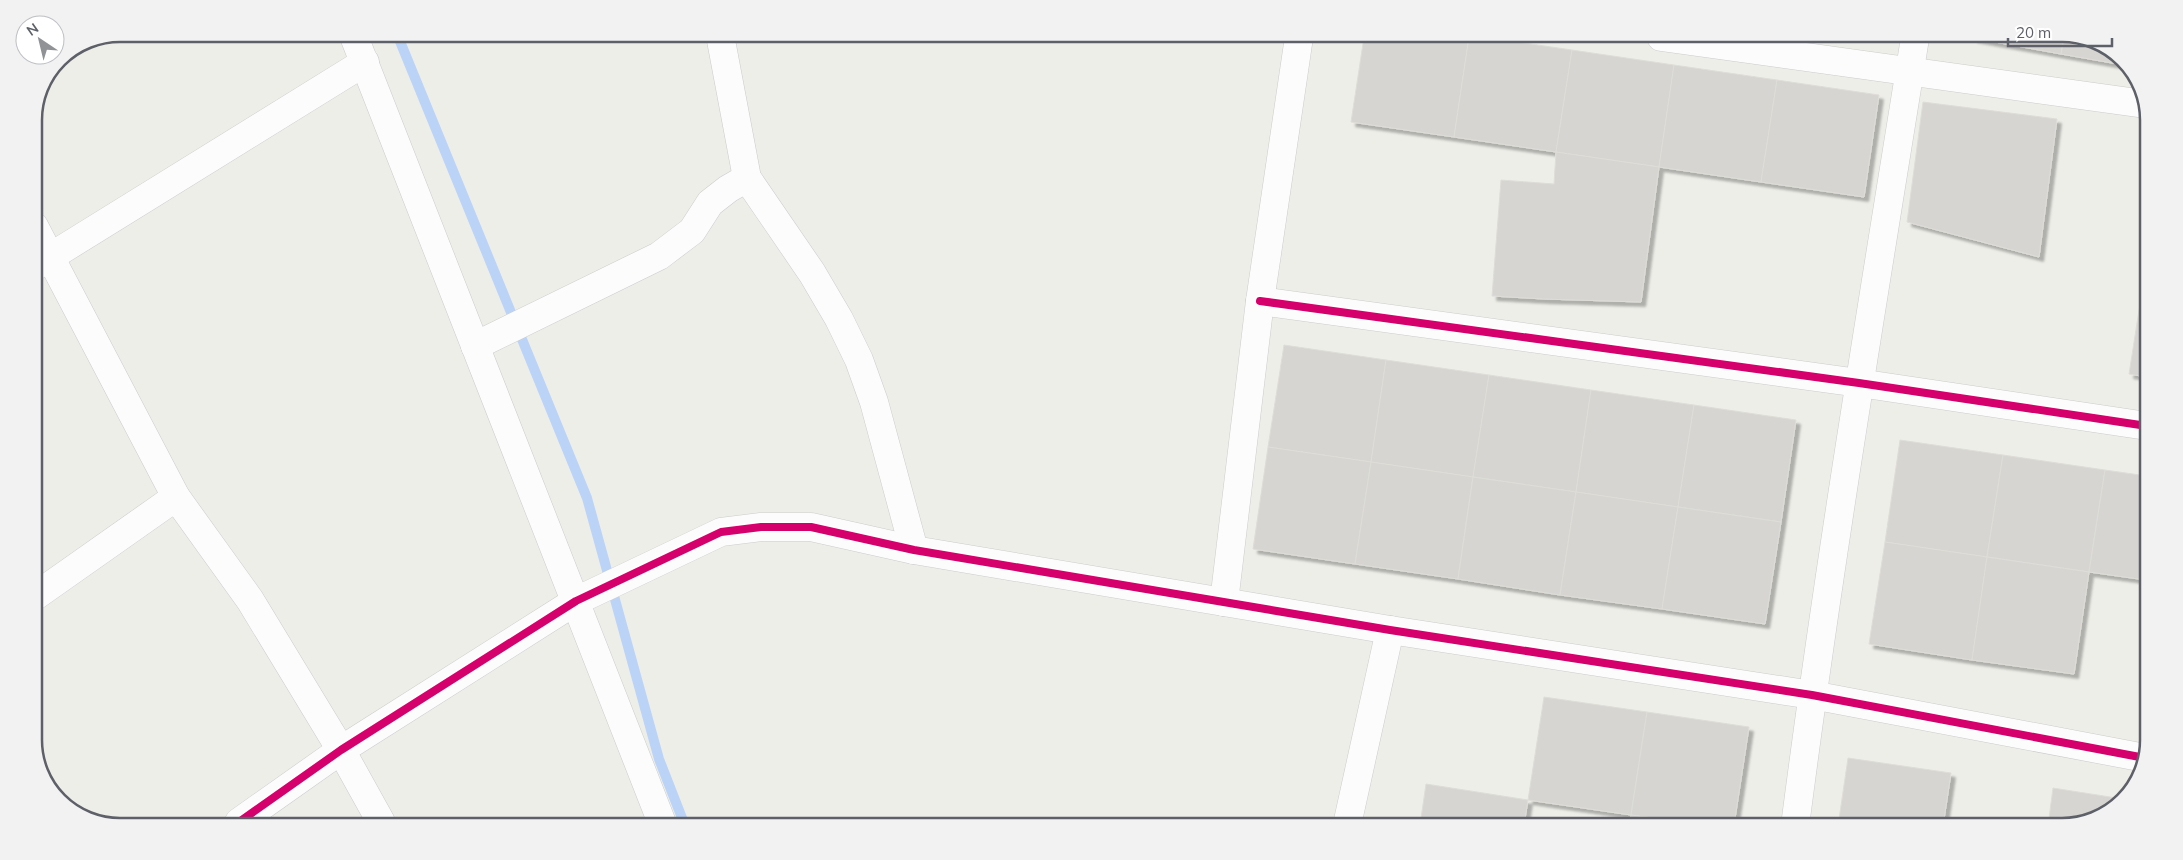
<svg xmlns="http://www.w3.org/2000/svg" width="2183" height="860" font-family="Mulish,sans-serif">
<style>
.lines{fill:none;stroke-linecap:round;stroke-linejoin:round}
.stream{stroke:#bcd3f8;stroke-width:10}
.building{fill:#d6d5d2;stroke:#deddd8;filter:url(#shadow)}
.minor-casing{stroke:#cbcccb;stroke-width:29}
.minor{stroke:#fcfcfc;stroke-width:28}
.cycleway-casing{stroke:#fff;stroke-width:11}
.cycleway{stroke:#d6006c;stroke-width:8}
.rim{fill:none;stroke:#5d6068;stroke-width:2.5}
</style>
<defs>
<filter id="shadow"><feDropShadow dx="4.5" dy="4.5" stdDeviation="1" flood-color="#0004"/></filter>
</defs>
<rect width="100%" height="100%" fill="#eeeee9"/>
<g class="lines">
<polyline class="stream" points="397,34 587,498 659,759 684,823"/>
</g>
<g class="building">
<polygon points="1364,37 1469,37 1454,137 1351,122"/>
<polygon points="1469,37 1483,37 1572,50 1556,152 1454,137"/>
<polygon points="1973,38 2064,38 2061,54"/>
<polygon points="2064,38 2091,38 2129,66 2061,54"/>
<polygon points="1572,50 1674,65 1659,167 1556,152"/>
<polygon points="1674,65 1777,80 1761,182 1659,167"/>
<polygon points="1777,80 1879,95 1864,197 1761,182"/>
<polygon points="1923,102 2057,119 2039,257 1907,222"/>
<polygon points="1556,152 1659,167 1641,302 1544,299 1492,296 1501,180 1554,184"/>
<polygon points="2148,248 2148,272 2145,272"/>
<polygon points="2145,272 2148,272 2147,377 2129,374"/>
<polygon points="1284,345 1386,360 1371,462 1268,447"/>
<polygon points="1386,360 1489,375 1473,477 1371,462"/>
<polygon points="1489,375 1591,390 1576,492 1473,477"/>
<polygon points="1591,390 1694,405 1678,507 1576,492"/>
<polygon points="1694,405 1796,420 1781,522 1678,507"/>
<polygon points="1900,440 2003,455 1987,557 1885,542"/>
<polygon points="1268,447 1371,462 1355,564 1253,549"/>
<polygon points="2003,455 2105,470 2089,572 1987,557"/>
<polygon points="1371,462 1473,477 1458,579 1355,564"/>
<polygon points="2105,470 2147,476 2146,580 2089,572"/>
<polygon points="1473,477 1576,492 1560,595 1458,579"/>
<polygon points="1576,492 1678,507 1662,609 1560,595"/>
<polygon points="1678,507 1781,522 1765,624 1662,609"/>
<polygon points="1885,542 1987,557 1972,660 1869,644"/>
<polygon points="1987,557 2089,572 2074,674 1972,660"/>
<polygon points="1544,697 1647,712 1631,815 1528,800"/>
<polygon points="1647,712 1749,727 1734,825 1705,825 1631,815"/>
<polygon points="1848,758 1951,773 1943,826 1838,826"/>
<polygon points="1426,784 1528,800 1524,825 1420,825"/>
<polygon points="2053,788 2123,799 2115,809 2063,826 2048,826"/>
<polygon points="1631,815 1705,825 1629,825"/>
</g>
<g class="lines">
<defs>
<g id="minor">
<polyline points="353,34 662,823"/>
<polyline points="720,35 747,178 812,273 839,319 859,360 874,402 914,550"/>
<polyline points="1661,37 2145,104"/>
<polyline points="34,226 176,497 250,600 341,750 381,822"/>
<polyline points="34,267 365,62"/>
<polyline points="1260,301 1859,383 2147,426"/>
<polyline points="475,346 659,256 692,231 710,203 728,189 747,178"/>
<polyline points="34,597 176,497"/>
<polyline points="1224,602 1260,301 1299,37"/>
<polyline points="239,822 341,750 576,601 721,532 761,527 811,527 914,550 1390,630 1812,695 2145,758"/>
<polyline points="1347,825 1390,630"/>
<path d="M1795,826C1829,562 1873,300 1915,38"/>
</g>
</defs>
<use href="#minor" class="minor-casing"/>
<use href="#minor" class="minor"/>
<defs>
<g id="cycleway">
<polyline points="1260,301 1859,383 2147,426"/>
<polyline points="239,822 341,750 576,601 721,532 761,527 811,527 914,550 1390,630 1812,695 2145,758"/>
</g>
</defs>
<use href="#cycleway" class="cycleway-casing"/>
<use href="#cycleway" class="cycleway"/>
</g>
<path d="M0 0H2183V860H0ZM120 42H2062A78 78 0 0 1 2140 120V740A78 78 0 0 1 2062 818H120A78 78 0 0 1 42 740V120A78 78 0 0 1 120 42Z" fill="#f2f2f3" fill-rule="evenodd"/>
<path class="rim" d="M120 42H2062A78 78 0 0 1 2140 120V740A78 78 0 0 1 2062 818H120A78 78 0 0 1 42 740V120A78 78 0 0 1 120 42Z"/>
<g transform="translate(40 40) rotate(325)"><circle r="24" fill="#ffffff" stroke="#bebfc3"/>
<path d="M0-4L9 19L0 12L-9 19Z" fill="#909295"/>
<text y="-8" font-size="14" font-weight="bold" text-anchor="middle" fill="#5d6068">N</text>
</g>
<path d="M2008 38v8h104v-8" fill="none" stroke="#5d6068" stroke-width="2.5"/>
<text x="2016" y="38" font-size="15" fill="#5d6068" stroke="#ffffff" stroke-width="4" paint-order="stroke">20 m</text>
</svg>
